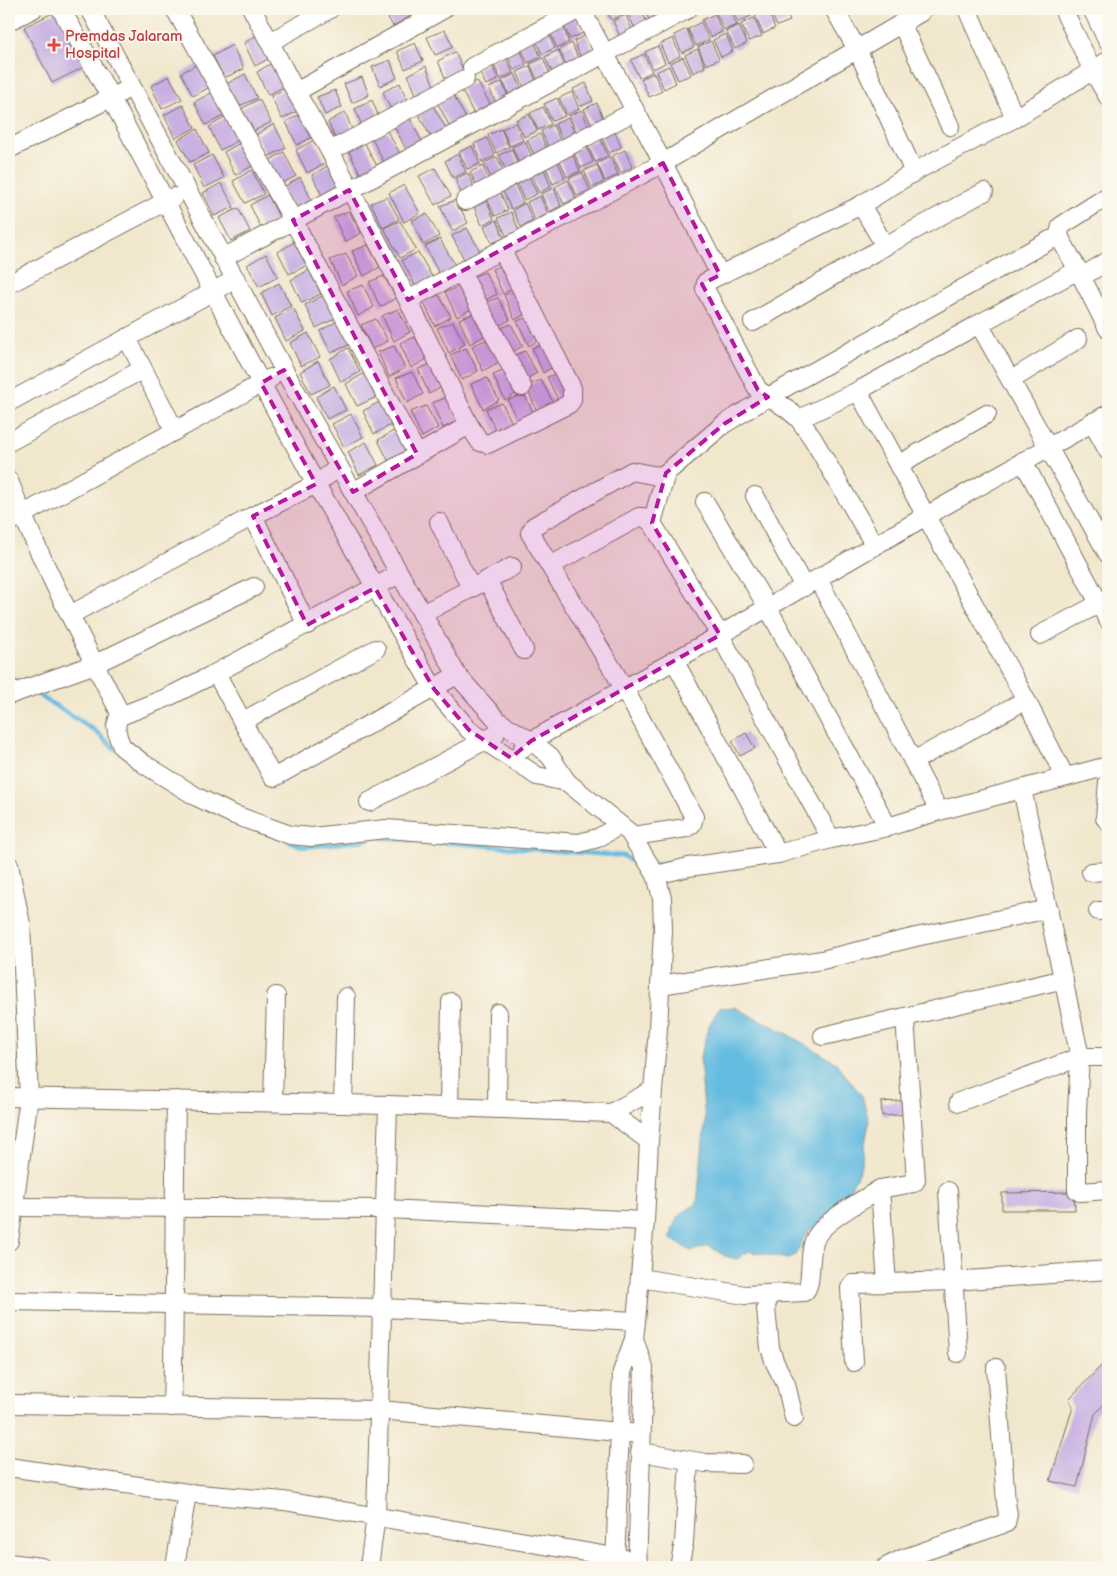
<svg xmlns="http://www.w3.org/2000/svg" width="1117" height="1576" font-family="'Balsamiq Sans',sans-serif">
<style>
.water{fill:#63bbe0;stroke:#4f727f}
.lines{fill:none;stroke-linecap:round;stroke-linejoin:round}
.stream{stroke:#63bbe0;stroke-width:4.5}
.building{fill:#c8afe2}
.minor-casing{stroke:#7b6c5b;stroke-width:20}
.minor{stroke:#fff;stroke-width:18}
.marked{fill:#b5179e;fill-opacity:0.2;stroke:#b5179e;stroke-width:4;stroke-dasharray:10 6;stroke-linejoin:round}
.health-dot{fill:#e0444e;stroke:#fbf7ec;stroke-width:2}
.labels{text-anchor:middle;stroke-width:4;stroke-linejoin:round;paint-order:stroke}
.health-label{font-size:15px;fill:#be3a42;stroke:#fbf7ec;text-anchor:start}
</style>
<rect width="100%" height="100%" fill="#fbf7ec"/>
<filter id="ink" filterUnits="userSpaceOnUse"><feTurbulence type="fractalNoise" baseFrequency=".02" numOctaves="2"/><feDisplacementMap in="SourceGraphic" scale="10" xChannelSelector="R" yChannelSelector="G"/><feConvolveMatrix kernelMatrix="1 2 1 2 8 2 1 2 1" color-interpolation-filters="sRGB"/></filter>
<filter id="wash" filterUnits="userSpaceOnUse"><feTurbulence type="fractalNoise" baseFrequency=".0096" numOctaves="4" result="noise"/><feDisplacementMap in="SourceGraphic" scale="20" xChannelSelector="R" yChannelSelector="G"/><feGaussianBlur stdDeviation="1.12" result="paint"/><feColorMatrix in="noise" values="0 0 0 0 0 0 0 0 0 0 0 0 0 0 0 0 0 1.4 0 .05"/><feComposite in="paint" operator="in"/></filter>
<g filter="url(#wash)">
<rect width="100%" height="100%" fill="#f1e7cd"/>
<path class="water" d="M734,1007L782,1031L835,1062L862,1096L869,1122L860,1169L839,1211L821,1222L808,1231L795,1255L788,1259L749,1251L737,1259L725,1256L709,1246L691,1251L671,1239C673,1219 680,1213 697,1204L705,1122L700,1057L709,1026L719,1008Z"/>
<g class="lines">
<g class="stream">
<polyline points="9,677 23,686"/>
<polyline points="32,691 94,730 115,749"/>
<polyline points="382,838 624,856 640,868 647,866"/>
<polyline points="291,842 304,847 367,840"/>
<polyline points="655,865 677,861"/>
</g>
</g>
<g id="blocks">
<g class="building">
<polygon points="61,9 88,65 52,83 24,27"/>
<polygon points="383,9 407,9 411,16 393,26"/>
<polygon points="606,9 621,9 624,14 611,20"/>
<polygon points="638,9 641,9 648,25 636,31 628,14"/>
<polygon points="644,9 659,9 662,16 650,22"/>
<polygon points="725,9 730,9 737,25 724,30 716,13"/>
<polygon points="732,9 748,9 751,16 738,22"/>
<polygon points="769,9 785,9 790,21 777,26"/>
<polygon points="768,10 775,28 763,34 755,16"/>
<polygon points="715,14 722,32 710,37 702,20"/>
<polygon points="575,15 583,33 570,39 562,21"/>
<polygon points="626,15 633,33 621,39 613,21"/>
<polygon points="754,18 762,36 749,41 741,24"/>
<polygon points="701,22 709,40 696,46 688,29"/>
<polygon points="562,24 569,42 557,48 549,30"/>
<polygon points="739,25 747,43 735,49 726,31"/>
<polygon points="687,29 694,47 682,53 674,35"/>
<polygon points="445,30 453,47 435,55 427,37"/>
<polygon points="547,30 555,48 542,54 534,36"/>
<polygon points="262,32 274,56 255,66 244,43"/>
<polygon points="726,34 733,51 721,57 713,40"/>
<polygon points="586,35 594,53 581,59 574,41"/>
<polygon points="673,38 680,56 668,62 660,44"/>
<polygon points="533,39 541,57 528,63 520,45"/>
<polygon points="711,41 719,59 706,65 698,47"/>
<polygon points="415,43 423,61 405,69 397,51"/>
<polygon points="572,43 579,61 567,66 559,49"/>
<polygon points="232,45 244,69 224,78 213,56"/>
<polygon points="519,46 526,64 514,70 506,52"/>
<polygon points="658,46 665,63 653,69 645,52"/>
<polygon points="698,49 705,67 693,73 685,55"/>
<polygon points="558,50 566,68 553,74 545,57"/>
<polygon points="455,52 464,72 446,80 438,61"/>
<polygon points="644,54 652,72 639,78 631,60"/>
<polygon points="505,55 513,73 500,79 492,61"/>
<polygon points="683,57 691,75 678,80 670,63"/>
<polygon points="543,58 551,76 538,82 530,64"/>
<polygon points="390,60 397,78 380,86 372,67"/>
<polygon points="275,61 287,85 268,95 257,72"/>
<polygon points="491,62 498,80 486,85 478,68"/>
<polygon points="200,63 212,86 193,96 181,73"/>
<polygon points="426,66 434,86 416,94 408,75"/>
<polygon points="530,66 537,84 525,90 517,72"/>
<polygon points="669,66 676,83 664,89 656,72"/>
<polygon points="654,73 662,91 649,97 641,79"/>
<polygon points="245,74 257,98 237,107 226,84"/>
<polygon points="515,74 523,92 510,97 502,80"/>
<polygon points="169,76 182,99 162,109 151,86"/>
<polygon points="362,77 369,95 352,103 344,84"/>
<polygon points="477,81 493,109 476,118 461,89"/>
<polygon points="502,82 509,99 497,105 489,88"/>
<polygon points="400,83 408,103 391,110 383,92"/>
<polygon points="586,83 593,101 581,106 573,89"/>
<polygon points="290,86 302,109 282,119 271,96"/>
<polygon points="335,90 342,107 325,115 317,97"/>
<polygon points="213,92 225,115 206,125 194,102"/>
<polygon points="572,92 579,109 567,115 559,98"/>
<polygon points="453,94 468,122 452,131 437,102"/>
<polygon points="557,98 565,116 552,121 544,104"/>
<polygon points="259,99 271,122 252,132 241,109"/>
<polygon points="372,100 380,120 363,128 355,109"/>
<polygon points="597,103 604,121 592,126 584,109"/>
<polygon points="432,104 448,132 432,140 417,111"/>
<polygon points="183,105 195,128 175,138 164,115"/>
<polygon points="543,107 551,124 538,130 530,113"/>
<polygon points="582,110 589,128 577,134 569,116"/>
<polygon points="305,111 316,135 297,145 286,122"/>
<polygon points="345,112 353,132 336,140 328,122"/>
<polygon points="529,114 537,131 524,137 516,120"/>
<polygon points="227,116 239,140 220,150 209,127"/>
<polygon points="409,117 424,145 408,153 393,124"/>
<polygon points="568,118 576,136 563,142 555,124"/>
<polygon points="515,123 523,140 510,146 502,129"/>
<polygon points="274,124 286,148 267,157 256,135"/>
<polygon points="553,125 561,143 549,149 541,131"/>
<polygon points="197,129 209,153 190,162 178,140"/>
<polygon points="386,129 402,157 386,166 371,137"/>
<polygon points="501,129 509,147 496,153 488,135"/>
<polygon points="614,129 621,147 609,153 601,136"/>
<polygon points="540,134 548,152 535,157 527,140"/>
<polygon points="487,138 495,156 482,162 474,144"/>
<polygon points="600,138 608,156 595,162 587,144"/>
<polygon points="314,140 326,163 307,173 296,150"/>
<polygon points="363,140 378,168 362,177 347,148"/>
<polygon points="525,141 533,159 520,165 512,147"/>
<polygon points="242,142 254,165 235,175 224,152"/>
<polygon points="586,145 593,162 581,168 573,151"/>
<polygon points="472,146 480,164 467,169 459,152"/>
<polygon points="512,149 519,167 507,173 499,155"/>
<polygon points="625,150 632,167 620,173 612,156"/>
<polygon points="284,152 296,176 277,186 265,163"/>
<polygon points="572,153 580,171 567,177 559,159"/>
<polygon points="458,154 466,172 453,178 445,161"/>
<polygon points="212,155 224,178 204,188 193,165"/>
<polygon points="497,157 505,175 492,180 484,163"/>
<polygon points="610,157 618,175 605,181 597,163"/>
<polygon points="557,160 565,178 553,184 545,166"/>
<polygon points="331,164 343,188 323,198 312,175"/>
<polygon points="597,165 604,182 592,188 584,171"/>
<polygon points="483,166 490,183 478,189 470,172"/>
<polygon points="435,168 451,196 435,205 419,176"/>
<polygon points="544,169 551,187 539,193 531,175"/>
<polygon points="252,170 264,194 245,203 233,181"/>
<polygon points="582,172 590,190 577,196 569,178"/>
<polygon points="468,173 476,191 463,197 455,179"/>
<polygon points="529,176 537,194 524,200 516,182"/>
<polygon points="300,177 312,201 293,210 282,188"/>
<polygon points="568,180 576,198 564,204 555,187"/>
<polygon points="221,183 234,207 214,216 203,193"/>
<polygon points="404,185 420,213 404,222 389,193"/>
<polygon points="515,185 523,203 511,209 503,191"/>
<polygon points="554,188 561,206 549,212 541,194"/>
<polygon points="500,192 508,210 495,216 487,199"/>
<polygon points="268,195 280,219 261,228 250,205"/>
<polygon points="540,196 548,214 535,220 527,202"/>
<polygon points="387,197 399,219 383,228 371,203"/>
<polygon points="456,200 468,223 452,231 440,206"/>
<polygon points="487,201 494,219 482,225 474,207"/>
<polygon points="525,203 533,221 521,227 513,210"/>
<polygon points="238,208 250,231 231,241 219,218"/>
<polygon points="349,211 361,233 345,242 334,217"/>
<polygon points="511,212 519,230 506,236 498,218"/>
<polygon points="427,214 439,236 423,245 412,220"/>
<polygon points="497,220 504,238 492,243 484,226"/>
<polygon points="400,221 416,249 400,258 384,228"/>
<polygon points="467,228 483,256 467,265 452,236"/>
<polygon points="440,239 456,267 440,276 425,246"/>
<polygon points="296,241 308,265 289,274 278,252"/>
<polygon points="368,245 380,267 364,276 352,251"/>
<polygon points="418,252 434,280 417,289 402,260"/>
<polygon points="266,254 278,277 259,287 247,265"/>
<polygon points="346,254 358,276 342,285 330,260"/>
<polygon points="505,264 517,286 503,294 492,269"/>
<polygon points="309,270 321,294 302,303 291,280"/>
<polygon points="485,272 497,294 481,303 470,278"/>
<polygon points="384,276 396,298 380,307 369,282"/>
<polygon points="279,283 291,306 272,316 261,293"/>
<polygon points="363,285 374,307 358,316 347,291"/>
<polygon points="461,286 473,308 457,317 445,292"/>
<polygon points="518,291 529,312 515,320 504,295"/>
<polygon points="324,295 336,318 316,328 305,305"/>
<polygon points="439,295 451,317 435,326 423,301"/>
<polygon points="498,298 510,320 493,329 482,304"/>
<polygon points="293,308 305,331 286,341 275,318"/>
<polygon points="398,309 410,332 394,341 382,316"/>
<polygon points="475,313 486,335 470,344 459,319"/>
<polygon points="531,316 542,338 529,346 517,321"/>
<polygon points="376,319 388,341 372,349 361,325"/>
<polygon points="339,320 351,344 331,353 320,331"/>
<polygon points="453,322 465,344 449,353 437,328"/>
<polygon points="511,324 523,346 507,355 496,330"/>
<polygon points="308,333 320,357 301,366 290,343"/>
<polygon points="415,337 427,359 411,368 400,343"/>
<polygon points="488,339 499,362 483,371 472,346"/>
<polygon points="545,344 556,365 543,373 532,348"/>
<polygon points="394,346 405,368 389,377 378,352"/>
<polygon points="348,348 360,372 341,382 330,359"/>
<polygon points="466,348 478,371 462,380 450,355"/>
<polygon points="525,351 537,373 521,382 510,357"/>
<polygon points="318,361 330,385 311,394 300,372"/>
<polygon points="434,363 445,385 429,394 418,369"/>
<polygon points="509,369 521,391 505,400 493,375"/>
<polygon points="412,372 423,394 407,403 396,378"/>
<polygon points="561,372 572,394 559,402 547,377"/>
<polygon points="365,373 377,397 357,406 346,384"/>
<polygon points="487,378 499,400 483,409 471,384"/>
<polygon points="541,380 553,402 537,411 526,386"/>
<polygon points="334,386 346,410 327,419 316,397"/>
<polygon points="524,394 535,416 519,425 508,400"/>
<polygon points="448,397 459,420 443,428 432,403"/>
<polygon points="381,401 393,424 374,434 363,411"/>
<polygon points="502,403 513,425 497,434 486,409"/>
<polygon points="426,406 438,428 422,437 410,412"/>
<polygon points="351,414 363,437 344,447 332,424"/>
<polygon points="397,429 409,452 389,462 378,440"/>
<polygon points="366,442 378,465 359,475 348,452"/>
<polygon points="746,733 755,748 740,756 732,741"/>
<polygon points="910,1100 911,1114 882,1116 881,1102"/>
<polygon points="1074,1192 1075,1210 1002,1210 1002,1193"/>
<polygon points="1108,1362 1108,1400 1095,1414 1077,1487 1050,1481 1073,1407 1069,1399 1103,1364"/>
</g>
</g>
</g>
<g filter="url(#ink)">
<use href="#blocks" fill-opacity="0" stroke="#7b6c5b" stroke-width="1"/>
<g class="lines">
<defs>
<g id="minor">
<polyline points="61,9 111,98 261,383 316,484 434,689 469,730 537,776 567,782"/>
<polyline points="90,9 284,370 457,675 498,721 531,741 550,756 567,782 629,832 656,875 662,898 663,930 658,1029 649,1141 645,1221 636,1321 634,1339 622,1372 615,1567"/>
<polyline points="175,9 293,220 417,454"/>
<polyline points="252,9 296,92 330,151 408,300 469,425 353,492"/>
<polyline points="581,9 663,163 921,12 922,9"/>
<polyline points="834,9 857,49 914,172"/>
<polyline points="967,9 1015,118"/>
<polyline points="1063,9 1093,71 1108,97"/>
<polyline points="1092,9 1108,42"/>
<polyline points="9,21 33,9"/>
<polyline points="901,23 950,126"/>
<polyline points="270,42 330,9"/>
<polyline points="472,67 579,9"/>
<polyline points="296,92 444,9"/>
<polyline points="9,149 122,92"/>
<polyline points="330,151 465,79"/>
<polyline points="465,201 635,111"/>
<polyline points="1058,238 1061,226 1108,196"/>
<polyline points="885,246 984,192"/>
<polyline points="223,258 688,9"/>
<polyline points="461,272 522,387"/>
<polyline points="1081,277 1108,261"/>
<polyline points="9,284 174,197"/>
<polyline points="408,300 663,163 720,275"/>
<polyline points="753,322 885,246 861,205"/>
<polyline points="979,324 1078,270 1108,329"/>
<polyline points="127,338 175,431"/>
<polyline points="1011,380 1078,339"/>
<polyline points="9,402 236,279"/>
<polyline points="799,419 858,391"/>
<polyline points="1092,422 1108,451"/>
<polyline points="469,425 480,442 488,444 569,404 572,400 572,388 502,250"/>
<polyline points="9,442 143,369"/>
<polyline points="1023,461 1108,620"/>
<polyline points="898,465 987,414"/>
<path d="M9,481C40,561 81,637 120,713L123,715L166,698L216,673L399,574"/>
<polyline points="755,496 804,587"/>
<polyline points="705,502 768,608 888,827"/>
<polyline points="253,516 307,625"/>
<polyline points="9,522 271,378"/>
<polyline points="439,522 471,588"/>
<polyline points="652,523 666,473"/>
<polyline points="875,546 813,439 799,419 786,408 758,390 705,289 706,282 861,205 914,172 1015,118 1108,61"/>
<polyline points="550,566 530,533 534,526 632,471 652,475 660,476 666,473 724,424 768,397 1050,240 1058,238 1061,240 1078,270"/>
<polyline points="818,579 939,811"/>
<polyline points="487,580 524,650"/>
<polyline points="422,614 512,567"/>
<polyline points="70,615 253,516 316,484 338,468"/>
<polyline points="1040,635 1108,599"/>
<polyline points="674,660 778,854"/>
<polyline points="216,673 272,776 275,777 457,675"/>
<polyline points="9,695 95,664 254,587"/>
<polyline points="120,713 116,726 118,737 122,747 144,764 197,797 232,814 290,835 312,837 386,829 579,843 598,838 620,825"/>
<polyline points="243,721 376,649"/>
<polyline points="523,748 531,741 720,635 926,516 1108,414"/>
<polyline points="913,761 1026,700"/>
<polyline points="1065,777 1026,700 858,391 979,324 1108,554"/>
<polyline points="1108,782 1105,818 1108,821"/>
<polyline points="1022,789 1080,1057 1077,1111 1077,1190 1080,1192 1108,1190"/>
<polyline points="369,802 495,735"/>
<polyline points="633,836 686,828 692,824 694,817 624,688 550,566 639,517 644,517 652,523 720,635 831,839"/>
<polyline points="9,865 21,924 29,1097 9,1241"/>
<polyline points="1091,872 1108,871"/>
<polyline points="656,875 689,867 778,854 831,839 888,827 939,811 1108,766"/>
<polyline points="1098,911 1108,911"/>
<polyline points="1064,979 905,1017 916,1180 914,1183 880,1189 887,1283 953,1281 1108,1270"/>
<polyline points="660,985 822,960 916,937 1049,909"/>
<polyline points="823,1036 905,1017"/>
<polyline points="9,1097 388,1105 611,1113 653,1090"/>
<polyline points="273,1102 276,996"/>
<polyline points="959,1102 1080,1057 1108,1057"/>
<polyline points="343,1104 346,997"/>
<polyline points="449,1107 451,1002"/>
<polyline points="497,1109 498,1013"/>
<polyline points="611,1113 649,1141"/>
<polyline points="948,1191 958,1353"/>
<polyline points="9,1207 385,1209 645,1221"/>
<path d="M640,1278L745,1295L804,1292C814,1285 807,1252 816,1237C825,1220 863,1200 880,1189"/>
<polyline points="768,1295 766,1309 770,1348 775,1363 786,1384 794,1418"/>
<polyline points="9,1301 383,1308 636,1321"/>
<polyline points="634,1339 644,1368 637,1567"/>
<polyline points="854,1362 850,1288 853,1284 887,1283"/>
<polyline points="9,1404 380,1410 640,1434"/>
<path d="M172,1407C175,1305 174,1203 176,1100"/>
<polyline points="640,1452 706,1463 743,1464"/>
<polyline points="9,1467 187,1493 284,1501 638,1561"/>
<polyline points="9,1563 41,1567"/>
<polyline points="175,1567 187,1493"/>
<polyline points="369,1567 376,1516 388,1105"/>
<polyline points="679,1567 684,1542 689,1461"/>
<polyline points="886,1567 902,1559 1006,1523 1008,1514 1006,1503 996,1368"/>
</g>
</defs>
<use href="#minor" class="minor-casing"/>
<use href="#minor" class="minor"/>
</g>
</g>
<path class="marked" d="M663,163L720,275L702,284L758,390L768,397L724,424L666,473L652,523L720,635L531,741L511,758L469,730L434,689L375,588L307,625L253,516L316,484L261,383L284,370L353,492L417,454L293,220L349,190L408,300Z"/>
<path class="health-dot" d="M51.5 37.5h5v5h5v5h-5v5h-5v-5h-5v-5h5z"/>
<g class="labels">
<g class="health-label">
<text x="65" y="41">Premdas Jalaram<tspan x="65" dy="17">Hospital</tspan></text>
</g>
</g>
<rect width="1117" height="1576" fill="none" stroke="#fbf7ec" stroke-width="30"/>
</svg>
